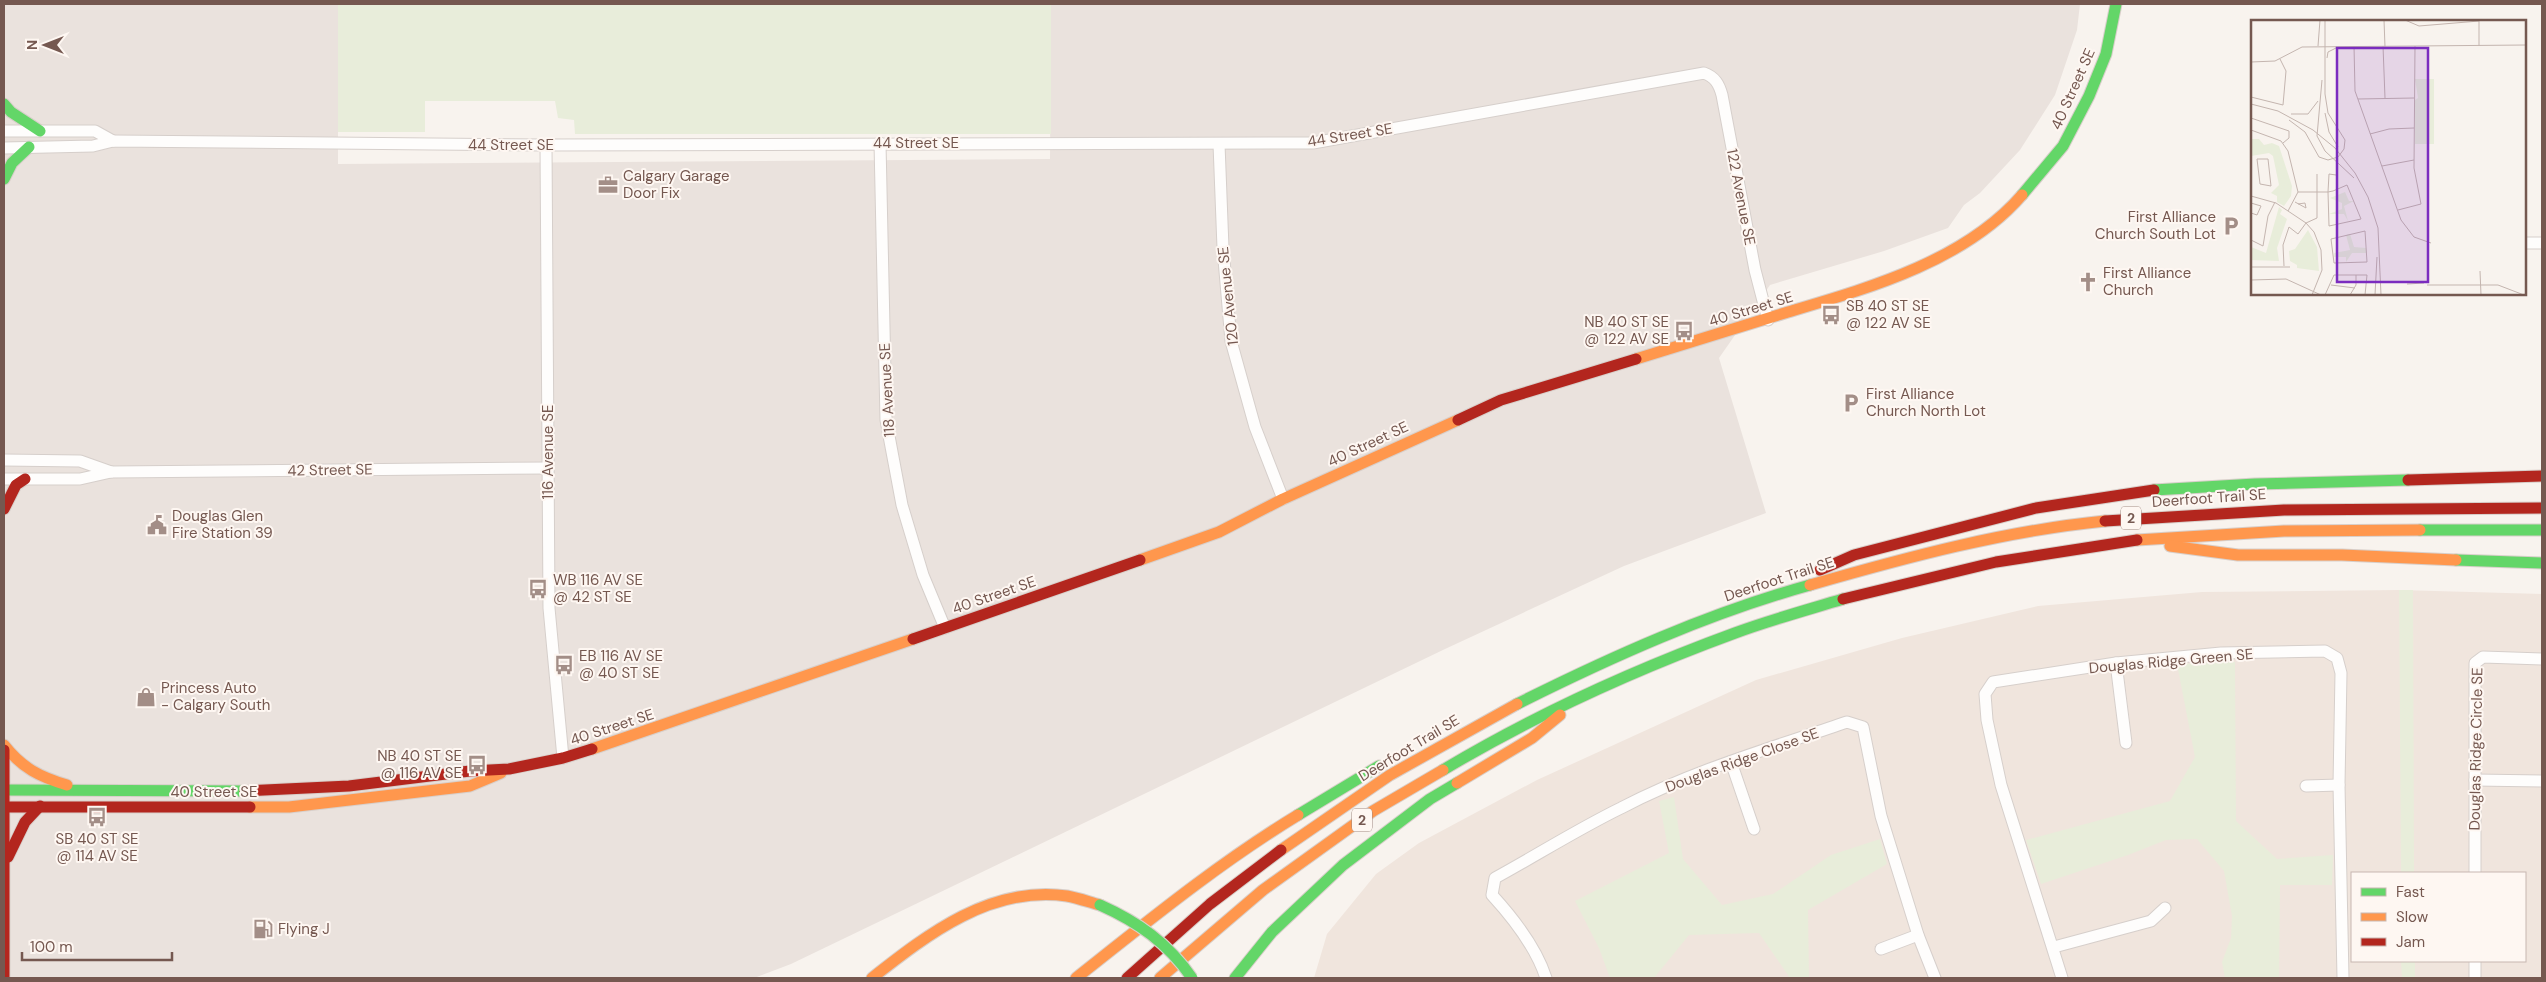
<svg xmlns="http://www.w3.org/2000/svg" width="2546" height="982" font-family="'DM Sans',sans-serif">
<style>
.residential{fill:#f0e5dd;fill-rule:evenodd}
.industrial{fill:#eae2dd}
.green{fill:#e8edda}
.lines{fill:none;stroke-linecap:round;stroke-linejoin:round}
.street-casing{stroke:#d6cfcb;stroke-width:13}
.fast-casing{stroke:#d8cfca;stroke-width:13}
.slow-casing{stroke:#d8cfca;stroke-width:13}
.jam-casing{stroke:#d8cfca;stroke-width:13}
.street{stroke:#fefdfc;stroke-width:11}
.fast{stroke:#63d668;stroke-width:11}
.slow{stroke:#ff974d;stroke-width:11}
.jam{stroke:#b3261e;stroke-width:11}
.fast-bridge-casing{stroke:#d9d0cc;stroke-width:13;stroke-linecap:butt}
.fast-bridge{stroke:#63d668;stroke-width:11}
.labels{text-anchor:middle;stroke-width:4;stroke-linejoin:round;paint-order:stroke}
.shield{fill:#fef7f2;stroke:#9e8881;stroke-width:1}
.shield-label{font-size:14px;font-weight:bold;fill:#755850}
.street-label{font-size:15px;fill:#755850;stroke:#fef7f2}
.poi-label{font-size:15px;fill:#755850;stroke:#fef7f2;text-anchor:start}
.inset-road{fill:none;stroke:#c4b5af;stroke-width:1}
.view{fill:#7b2cbf;fill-opacity:0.15;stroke:#7b2cbf;stroke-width:2.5}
.inset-edge{fill:none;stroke:#755850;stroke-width:2.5}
</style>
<rect width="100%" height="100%" fill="#f8f3ee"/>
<path class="residential" d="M2399,590L2542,594V978H1314L1327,934L1376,874L1419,843L1537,780L1756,680L1902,638L2038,606L2202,592ZM2352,873H2525V961H2352Z"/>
<polygon class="industrial" points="4,4 338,4 338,164 1050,159 1051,4 2080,4 2077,30 2055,95 2020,150 1980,193 1964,205 1948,228 1884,251 1770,285 1719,358 1766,513 1624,566 1445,649 791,964 754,978 4,978"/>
<g class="green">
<polygon points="338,4 1051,4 1051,134 575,134 574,120 558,118 555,101 425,101 425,132 338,132"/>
<polygon points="2399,590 2413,590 2414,873 2401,873"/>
<polygon points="2235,662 2236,821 2277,859 2333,855 2332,885 2280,885 2279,978 2225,978 2222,962 2231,938 2232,916 2224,871 2197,839 2166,840 2128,855 2041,884 2026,840 2170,801 2195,757 2177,664"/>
<polygon points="1674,797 1683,859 1722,905 1773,894 1831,855 1880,839 1887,864 1808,910 1809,978 1790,978 1759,933 1689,935 1654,978 1610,978 1599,948 1575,901 1669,853 1659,801"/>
<polygon points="2401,961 2415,961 2415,978 2402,978"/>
</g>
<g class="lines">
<defs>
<g id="street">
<polyline points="4,131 95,131 113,141"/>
<polyline points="880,143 886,420 902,505 923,575 945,628"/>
<polyline points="1219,144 1223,248 1231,341 1255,427 1283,499"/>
<polyline points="546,145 549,608 563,758"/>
<path d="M4,148L93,146L113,141L546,145L1313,143L1704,73C1715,77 1719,84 1722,95L1755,270L1768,320"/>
<polyline points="2525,243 2542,243"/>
<polyline points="4,460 80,461 111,472"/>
<polyline points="4,479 80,479 111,472 548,468"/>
<polyline points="2116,663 2126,743"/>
<polyline points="1731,762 1754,829"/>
<polyline points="2475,780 2542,781"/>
<polyline points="2306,786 2339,785"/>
<polyline points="2475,873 2475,663 2483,657 2542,659"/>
<polyline points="2054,947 2151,921 2165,908"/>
<polyline points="1881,949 1918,935"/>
<polyline points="2475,961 2475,978"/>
<path d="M1546,978C1536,947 1514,919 1492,895L1495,878C1537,855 1578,829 1621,808C1692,771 1771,748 1847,722L1863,727L1881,816L1918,935L1935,978"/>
<polyline points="2062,978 2001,785 1987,720 1985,694 1993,682 2116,663 2221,653 2325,651 2337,658 2341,673 2339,785 2343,978"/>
</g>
<g id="fast">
<polyline points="4,104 11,112 40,131"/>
<polyline points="4,179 12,163 29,147"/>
<polyline points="2022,195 2063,146 2089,96 2106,54 2116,4"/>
<polyline points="2154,490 2255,484 2408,480"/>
<polyline points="2420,530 2542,530"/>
<polyline points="2456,560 2542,563"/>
<path d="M1517,704C1611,657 1709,613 1810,585"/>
<path d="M1443,770C1535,715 1634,670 1735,633C1770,620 1807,610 1843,599"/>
<polyline points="4,790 245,791"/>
<polyline points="1298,815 1379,766"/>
<polyline points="1235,978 1272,932 1343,865 1430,799 1457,783"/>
</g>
<g id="slow">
<path d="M1636,359C1687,343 1737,328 1788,312C1869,288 1965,261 2022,195"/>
<polyline points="2137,540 2284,531 2420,530"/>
<polyline points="2170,546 2238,555 2342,555 2456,560"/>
<polyline points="1140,560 1219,532 1283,499 1458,420"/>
<path d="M1810,585C1908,557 2004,531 2105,521"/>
<path d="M4,745C22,768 40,777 67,785"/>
<polyline points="592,749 913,639"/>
<polyline points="1457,783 1532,738 1560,715"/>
<polyline points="250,807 289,807 470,786 501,773"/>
<polyline points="1281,850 1390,775 1517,704"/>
<path d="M872,978C928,934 991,885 1067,896C1078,898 1089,902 1100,905"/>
<path d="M1076,978C1148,921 1219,863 1298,815"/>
<polyline points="1160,978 1263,890 1373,811 1443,770"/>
</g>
<g id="jam">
<polyline points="1458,420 1501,400 1636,359"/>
<polyline points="2408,480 2542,476"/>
<polyline points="4,509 16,485 25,479"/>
<polyline points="2105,521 2284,510 2542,508"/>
<polyline points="1820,570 1854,555 2036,508 2154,490"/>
<polyline points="1843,599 1996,562 2137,540"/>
<polyline points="913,639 1140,560"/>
<polyline points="4,750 4,978"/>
<polyline points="245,791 349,786 470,771 509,769 563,758 592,749"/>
<polyline points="4,807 250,807"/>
<polyline points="8,857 25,822 40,806"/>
<polyline points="1127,978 1210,904 1281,850"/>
</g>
</defs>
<use href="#street" class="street-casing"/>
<use href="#fast" class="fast-casing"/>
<use href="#slow" class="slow-casing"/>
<use href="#jam" class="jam-casing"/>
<use href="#street" class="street"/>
<use href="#fast" class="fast"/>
<use href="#slow" class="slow"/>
<use href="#jam" class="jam"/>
<defs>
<path id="fast-bridge" d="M1100,905C1138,922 1168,943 1192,978"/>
</defs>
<use href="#fast-bridge" class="fast-bridge-casing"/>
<use href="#fast-bridge" class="fast-bridge"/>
</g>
<defs>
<symbol id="office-bare" viewBox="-9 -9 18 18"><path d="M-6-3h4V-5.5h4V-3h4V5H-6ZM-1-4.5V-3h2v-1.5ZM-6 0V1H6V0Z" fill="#a38e87" stroke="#fef7f2" stroke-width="2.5" paint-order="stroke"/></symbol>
<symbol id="parking-bare" viewBox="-9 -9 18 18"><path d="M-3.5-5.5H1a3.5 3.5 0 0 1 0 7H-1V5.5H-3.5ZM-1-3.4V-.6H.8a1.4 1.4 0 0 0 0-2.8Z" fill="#a38e87" stroke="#fef7f2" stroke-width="2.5" paint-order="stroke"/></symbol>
<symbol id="church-bare" viewBox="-9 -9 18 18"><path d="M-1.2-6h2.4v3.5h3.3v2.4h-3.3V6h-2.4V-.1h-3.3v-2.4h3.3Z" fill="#a38e87" stroke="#fef7f2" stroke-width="2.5" paint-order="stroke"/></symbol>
<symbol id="bus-bare" viewBox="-9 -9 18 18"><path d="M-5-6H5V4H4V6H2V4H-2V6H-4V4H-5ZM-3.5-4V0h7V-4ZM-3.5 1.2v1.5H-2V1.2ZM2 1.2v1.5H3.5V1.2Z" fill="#a38e87" stroke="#fef7f2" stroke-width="2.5" paint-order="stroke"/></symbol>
<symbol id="civic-bare" viewBox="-9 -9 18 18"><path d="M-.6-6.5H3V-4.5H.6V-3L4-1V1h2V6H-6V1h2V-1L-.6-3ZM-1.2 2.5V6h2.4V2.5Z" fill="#a38e87" stroke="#fef7f2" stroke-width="2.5" paint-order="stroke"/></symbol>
<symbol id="shop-bare" viewBox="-9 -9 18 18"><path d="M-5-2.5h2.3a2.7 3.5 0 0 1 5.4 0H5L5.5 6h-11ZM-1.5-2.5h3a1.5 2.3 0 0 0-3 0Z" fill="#a38e87" stroke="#fef7f2" stroke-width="2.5" paint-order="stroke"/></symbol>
<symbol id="fuel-bare" viewBox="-9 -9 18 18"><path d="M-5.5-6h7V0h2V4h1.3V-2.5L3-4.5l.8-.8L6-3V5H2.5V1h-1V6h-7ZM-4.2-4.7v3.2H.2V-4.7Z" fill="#a38e87" stroke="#fef7f2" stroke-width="2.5" paint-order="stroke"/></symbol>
</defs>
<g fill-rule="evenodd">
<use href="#office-bare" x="594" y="171" width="28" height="28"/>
<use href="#parking-bare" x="2217" y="212" width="28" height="28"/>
<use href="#church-bare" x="2074" y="268" width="28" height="28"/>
<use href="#bus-bare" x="1817" y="301" width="28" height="28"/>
<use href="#bus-bare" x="1670" y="317" width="28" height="28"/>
<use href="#parking-bare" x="1837" y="389" width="28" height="28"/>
<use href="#civic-bare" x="143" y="511" width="28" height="28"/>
<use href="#bus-bare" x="524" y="575" width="28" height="28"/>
<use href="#bus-bare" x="550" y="651" width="28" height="28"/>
<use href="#shop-bare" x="132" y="683" width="28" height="28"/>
<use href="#bus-bare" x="463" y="751" width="28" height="28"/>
<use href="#bus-bare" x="83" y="803" width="28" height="28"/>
<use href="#fuel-bare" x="249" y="915" width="28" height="28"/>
</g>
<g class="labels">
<g class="shield">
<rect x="2121" y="506.5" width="20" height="23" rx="4"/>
<rect x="1352" y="808.5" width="20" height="23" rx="4"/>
</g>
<g class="shield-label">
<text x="2131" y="523">2</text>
<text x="1362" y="825">2</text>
</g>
<g class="street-label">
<text transform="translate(2073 89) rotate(-66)" y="5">40 Street SE</text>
<text transform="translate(1350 135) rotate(-9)" y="5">44 Street SE</text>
<text x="916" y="148">44 Street SE</text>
<text x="511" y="150">44 Street SE</text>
<text transform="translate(1741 197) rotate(79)" y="5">122 Avenue SE</text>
<text transform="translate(1228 296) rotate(-96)" y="5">120 Avenue SE</text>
<text transform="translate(1751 309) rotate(-17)" y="5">40 Street SE</text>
<text transform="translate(887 390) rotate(-93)" y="5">118 Avenue SE</text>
<text transform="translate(1368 444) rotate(-25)" y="5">40 Street SE</text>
<text transform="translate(548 452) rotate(-90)" y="5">116 Avenue SE</text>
<text transform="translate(330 470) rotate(-1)" y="5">42 Street SE</text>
<text transform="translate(2209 498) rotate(-4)" y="5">Deerfoot Trail SE</text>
<text transform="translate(1779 579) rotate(-18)" y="5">Deerfoot Trail SE</text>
<text transform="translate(994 595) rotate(-19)" y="5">40 Street SE</text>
<text transform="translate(2171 661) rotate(-5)" y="5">Douglas Ridge Green SE</text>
<text transform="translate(612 727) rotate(-18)" y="5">40 Street SE</text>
<text transform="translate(1409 748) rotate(-31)" y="5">Deerfoot Trail SE</text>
<text transform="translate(2476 749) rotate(-89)" y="5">Douglas Ridge Circle SE</text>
<text transform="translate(1742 760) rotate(-20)" y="5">Douglas Ridge Close SE</text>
<text x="214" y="797">40 Street SE</text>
</g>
<g class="poi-label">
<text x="623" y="181">Calgary Garage<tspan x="623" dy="17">Door Fix</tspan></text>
<text x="2216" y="222" text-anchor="end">First Alliance<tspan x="2216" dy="17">Church South Lot</tspan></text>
<text x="2103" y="278">First Alliance<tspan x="2103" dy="17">Church</tspan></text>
<text x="1846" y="311">SB 40 ST SE<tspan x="1846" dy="17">@ 122 AV SE</tspan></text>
<text x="1669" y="327" text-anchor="end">NB 40 ST SE<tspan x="1669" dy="17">@ 122 AV SE</tspan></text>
<text x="1866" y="399">First Alliance<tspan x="1866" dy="17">Church North Lot</tspan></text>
<text x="172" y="521">Douglas Glen<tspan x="172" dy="17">Fire Station 39</tspan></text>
<text x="553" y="585">WB 116 AV SE<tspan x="553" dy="17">@ 42 ST SE</tspan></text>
<text x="579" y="661">EB 116 AV SE<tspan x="579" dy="17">@ 40 ST SE</tspan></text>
<text x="161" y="693">Princess Auto<tspan x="161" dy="17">- Calgary South</tspan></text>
<text x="462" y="761" text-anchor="end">NB 40 ST SE<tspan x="462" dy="17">@ 116 AV SE</tspan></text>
<text x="97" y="844" text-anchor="middle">SB 40 ST SE<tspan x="97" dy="17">@ 114 AV SE</tspan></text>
<text x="278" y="934">Flying J</text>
</g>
</g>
<g transform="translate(2251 20)">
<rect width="275" height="275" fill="#f8f3ee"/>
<path d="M164,59H183V124H164V80L167,78ZM0,119H8L13,125L21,123L28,126L41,166L40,176L33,186L26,182V176L20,173L28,165L22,136L18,133L0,136ZM94,172L98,181H103L93,186L97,201L93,194H78L91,189V183L79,178ZM28,187L31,190L29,194L36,199L26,228L28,241L0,240V227L15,233ZM57,210L66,227L68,251L46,248V245L39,241L38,231L44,229ZM99,214L103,227L115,228L116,233H101L95,242V237H83V233L99,230L95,215Z" fill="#e8edda"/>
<path class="inset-road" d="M74,0V74M133,0L134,27M154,0L168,6L228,1M228,0V26M67,26L69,0M103,26L104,71L150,200L163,217L180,223M132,26L134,78M76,38L77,32L85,28M0,42L24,41L51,27L275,25M71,60L66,116L74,131L103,158M0,77L32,85L35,51L29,39M107,79L163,78M0,84L27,91L62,110L84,128L104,153L117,177L127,208L130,275M74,93L78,112L87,127M40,94H57L67,81M0,98L38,111V118L32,123M38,100L54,112L68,137L77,140L87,137L93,129L94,120L77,93L74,74M0,110L30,121L37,131L47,172L37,191M119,114L138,109L163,108M6,139H17L20,166L9,164ZM131,146L163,140M47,172H77L82,171L96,165L110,199L78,206L77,172L78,154L85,155M0,176L25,183L55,203L63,212L70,230L71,250L61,275M44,182L55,188L54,183L47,184M0,183L10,186L6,195L0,193M147,190L170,184L163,148L164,26M114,211L116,242L83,243L80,219ZM0,220L12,226L17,196L24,182M33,246L32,225L38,207L47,214L55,203L66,198V154M0,247H39M229,251L230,275M0,260L35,259L70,275M156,264L173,263M80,265L104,268M176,265H247L273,275M14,275H44M74,275L83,255H116L114,275M99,275L105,265V255M124,275L126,237"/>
<path class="view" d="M86,28H177V262H86Z"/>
<rect width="275" height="275" class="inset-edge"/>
</g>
<rect width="2546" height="982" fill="none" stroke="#755850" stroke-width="10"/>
<rect x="2351" y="872" width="175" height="90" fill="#fef7f2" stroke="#c7b7b1"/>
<rect x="2361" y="888" width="25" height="8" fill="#63d668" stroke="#c7b7b1"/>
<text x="2396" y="897" font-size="15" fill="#755850">Fast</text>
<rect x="2361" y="913" width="25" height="8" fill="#ff974d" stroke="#c7b7b1"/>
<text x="2396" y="922" font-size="15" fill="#755850">Slow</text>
<rect x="2361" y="938" width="25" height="8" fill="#b3261e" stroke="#c7b7b1"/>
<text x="2396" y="947" font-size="15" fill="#755850">Jam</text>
<g transform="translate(45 45) rotate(270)" stroke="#fef7f2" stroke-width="4" paint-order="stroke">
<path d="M0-4L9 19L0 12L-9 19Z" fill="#755850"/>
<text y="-8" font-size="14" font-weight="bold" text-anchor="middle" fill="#755850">N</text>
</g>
<path d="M22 952v8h150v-8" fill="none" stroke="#755850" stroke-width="2.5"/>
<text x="30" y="952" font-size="15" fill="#755850" stroke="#fef7f2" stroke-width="4" paint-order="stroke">100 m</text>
</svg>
